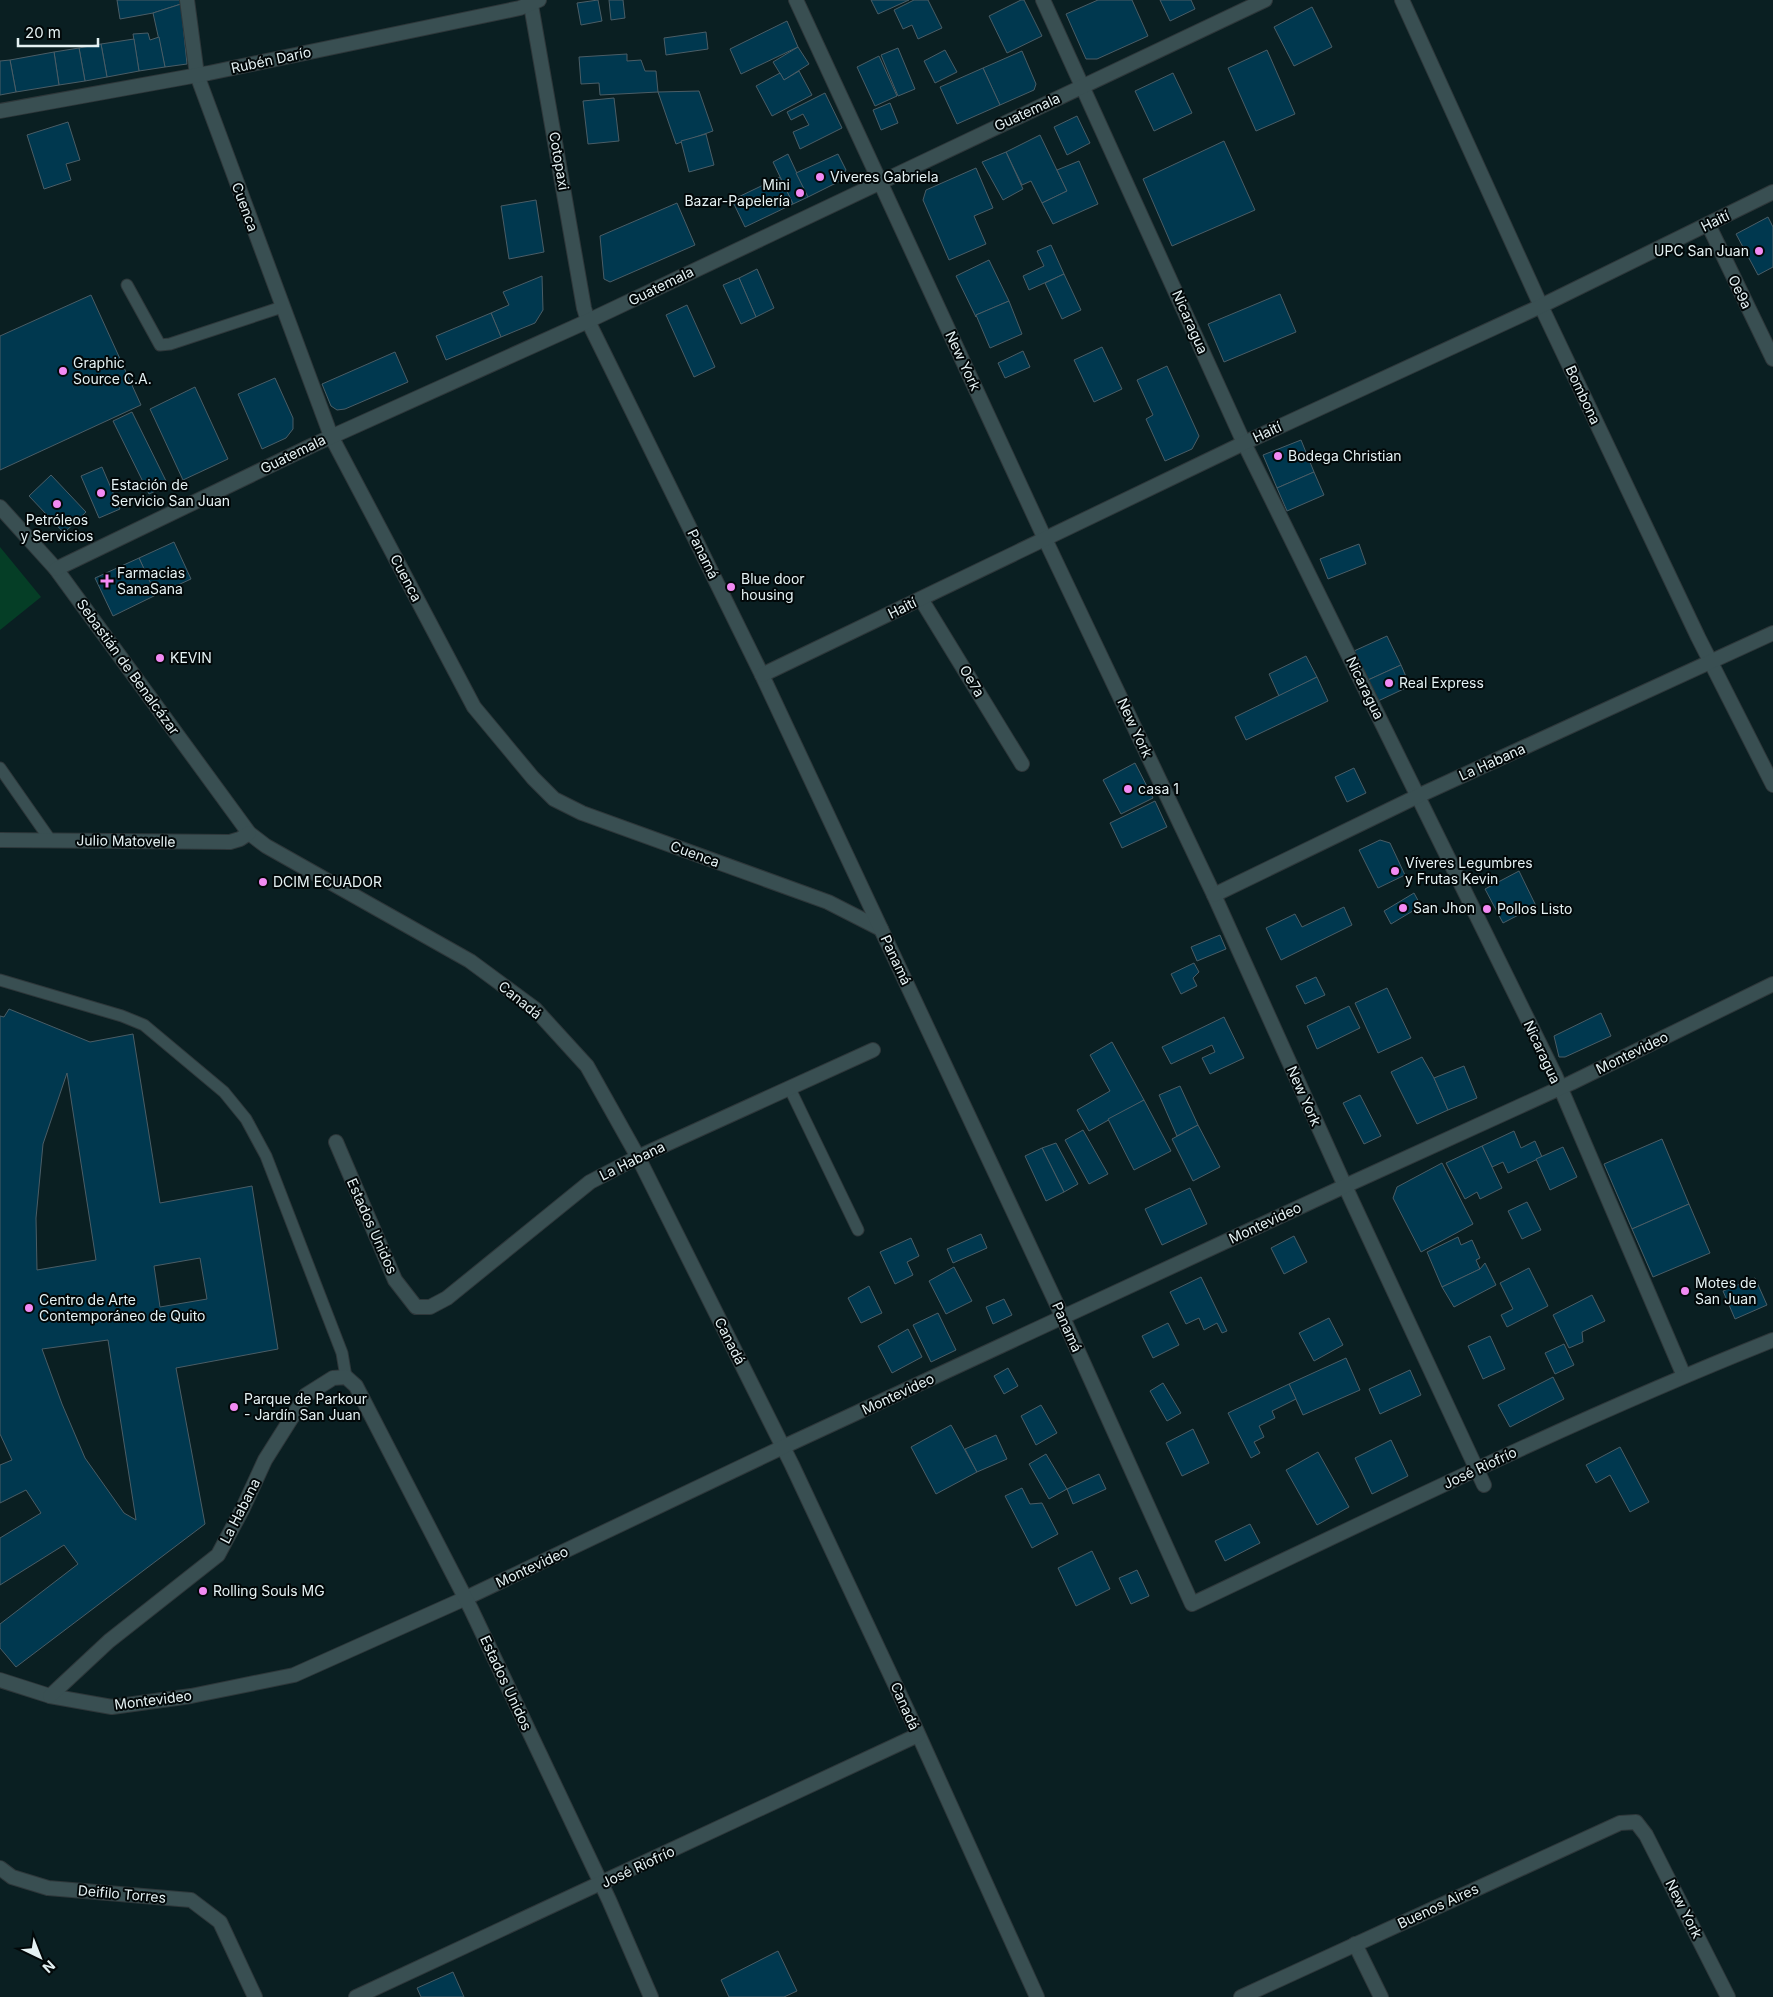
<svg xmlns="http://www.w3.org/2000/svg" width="1773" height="1997" font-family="Inter,sans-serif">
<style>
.green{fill:#053e26}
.building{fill:#00384f;stroke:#4a5d66;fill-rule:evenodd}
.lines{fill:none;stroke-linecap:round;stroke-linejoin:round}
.service-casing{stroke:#2e373a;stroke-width:13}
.minor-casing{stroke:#2e373a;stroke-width:16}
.service{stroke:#394f52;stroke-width:11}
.minor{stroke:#394f52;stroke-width:14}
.poi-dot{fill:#f28af3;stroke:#020809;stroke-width:2}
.labels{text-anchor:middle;stroke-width:4;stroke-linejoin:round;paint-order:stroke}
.street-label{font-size:14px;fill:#e4f1f3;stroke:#020809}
.poi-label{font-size:14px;fill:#e4f1f3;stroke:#020809;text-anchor:start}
</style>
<rect width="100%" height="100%" fill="#0a1f22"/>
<polygon class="green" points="0,547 41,597 0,630"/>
<g class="building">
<polygon points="117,0 180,0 181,4 153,13 120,19"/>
<polygon points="598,0 602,21 581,25 577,3"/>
<polygon points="609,0 623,0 625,18 611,20"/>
<polygon points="871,0 909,0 878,14"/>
<polygon points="914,0 928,0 942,28 918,39 912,25 903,29 894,10"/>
<polygon points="1021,0 1024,0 1042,36 1007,53 989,16"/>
<polygon points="1098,0 1132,0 1148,36 1097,59 1086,59 1066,14"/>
<polygon points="1160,0 1191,0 1195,9 1170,21"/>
<polygon points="181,4 187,64 165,67 153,13"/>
<polygon points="1312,7 1332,47 1294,66 1274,27"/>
<polygon points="787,21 798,47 741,74 730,49"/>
<polygon points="706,32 708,49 666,55 664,38"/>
<polygon points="148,33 150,40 159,37 165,67 139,71 133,34"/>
<polygon points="134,39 139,71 107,77 101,44"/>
<polygon points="101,44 107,77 85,81 79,48"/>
<polygon points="798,47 809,64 784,80 773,62"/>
<polygon points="79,48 85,81 59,85 54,52"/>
<polygon points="898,48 915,89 898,96 881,55"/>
<polygon points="945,50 957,72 935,83 924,61"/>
<polygon points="1267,50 1295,114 1256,131 1228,68"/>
<polygon points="1022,51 1036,84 1034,90 1000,105 983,68"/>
<polygon points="54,52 59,85 16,92 10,60"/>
<polygon points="627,54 627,61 641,60 645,71 656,71 658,92 600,95 599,83 581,84 579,57"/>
<polygon points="879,56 897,96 875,106 857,67"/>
<polygon points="10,60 16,92 0,95 0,61"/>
<polygon points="983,68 1000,105 957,124 940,87"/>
<polygon points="799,71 812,95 772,116 756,86 780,73 784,80"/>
<polygon points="1173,73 1192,113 1154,131 1135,91"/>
<polygon points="699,91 713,131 676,144 658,92"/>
<polygon points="825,93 842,128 800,149 793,132 809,125 803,114 791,120 787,112"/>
<polygon points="614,98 619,141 588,144 583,101"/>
<polygon points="890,103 898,123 881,130 873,110"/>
<polygon points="1077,116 1090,143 1067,155 1054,127"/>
<polygon points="68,122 80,160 66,164 71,180 44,189 27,135"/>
<polygon points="706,134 714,165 689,172 681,141"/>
<polygon points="1040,135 1067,191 1042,203 1031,181 1022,185 1006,152"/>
<polygon points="1224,141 1255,210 1172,246 1143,179"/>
<polygon points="1006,152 1023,189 1003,200 982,162"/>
<polygon points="788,154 808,197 793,204 773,162"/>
<polygon points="838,154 846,170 840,181 808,197 796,173"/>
<polygon points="1079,161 1098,204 1053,224 1042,203 1067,191 1057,170"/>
<polygon points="976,168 993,208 974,216 986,244 949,260 923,200 926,190"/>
<polygon points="780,177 793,204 745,227 732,200"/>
<polygon points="536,200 544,252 509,259 501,206"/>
<polygon points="677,203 695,245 610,282 604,279 600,236"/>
<polygon points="1768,217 1773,227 1773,267 1758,275 1736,234"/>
<polygon points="1051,245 1064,274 1029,290 1023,276 1044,266 1037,251"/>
<polygon points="989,260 1009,301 976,315 976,317 956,276"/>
<polygon points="757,269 774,308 756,317 739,278"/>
<polygon points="1064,274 1081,310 1062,319 1045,283"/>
<polygon points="542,276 543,310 535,323 501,337 491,313 509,305 503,292"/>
<polygon points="739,278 756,317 741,324 723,285"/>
<polygon points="1280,294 1296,332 1224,362 1208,324"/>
<polygon points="91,295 141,405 0,470 0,336"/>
<polygon points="1009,301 1022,334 990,348 976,315"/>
<polygon points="687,305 715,367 694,377 666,315"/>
<polygon points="491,313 501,337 446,360 436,336"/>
<polygon points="1102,347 1122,389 1094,402 1074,360"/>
<polygon points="1023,351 1030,367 1005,378 998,363"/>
<polygon points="395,352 408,382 345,409 337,410 331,406 322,384"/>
<polygon points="1167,366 1199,436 1192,449 1165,461 1146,419 1153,415 1137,380"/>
<polygon points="275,378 293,418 293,429 286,438 262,449 238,394"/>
<polygon points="195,387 228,459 183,480 150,409"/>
<polygon points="132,412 168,485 149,494 113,421"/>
<polygon points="1301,440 1314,472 1277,488 1263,455"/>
<polygon points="102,467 120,509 99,518 81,476"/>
<polygon points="1314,472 1324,495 1287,511 1277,488"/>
<polygon points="51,475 86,512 64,533 29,496"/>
<polygon points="174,542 191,579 156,595 139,558"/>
<polygon points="1359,544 1366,564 1328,579 1320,559"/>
<polygon points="139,558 156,595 113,616 95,578"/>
<polygon points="1387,636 1401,665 1368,680 1354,651"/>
<polygon points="1306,656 1317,677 1279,696 1269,674"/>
<polygon points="1401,665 1410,686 1378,701 1368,680"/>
<polygon points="1317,677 1328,701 1246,740 1235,717"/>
<polygon points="1135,763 1153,798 1121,814 1103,780"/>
<polygon points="1354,768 1366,793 1347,802 1335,777"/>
<polygon points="1155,801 1167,827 1122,848 1110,823"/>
<polygon points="1380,840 1390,843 1405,875 1378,888 1359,850"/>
<polygon points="1519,871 1536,906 1503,923 1485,889"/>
<polygon points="1414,893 1421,906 1391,924 1384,911"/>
<polygon points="1344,907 1352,925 1281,960 1266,928 1295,914 1302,927"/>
<polygon points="1220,935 1226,949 1197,961 1191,947"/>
<polygon points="1194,963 1199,972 1193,978 1197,986 1181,994 1171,974"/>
<polygon points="1316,977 1325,995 1305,1004 1296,986"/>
<polygon points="1387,988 1411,1038 1378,1053 1355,1003"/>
<polygon points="1349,1006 1360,1028 1317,1049 1307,1026"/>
<path d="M9,1009L90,1042L133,1034L160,1203L252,1186L278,1349L176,1368L205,1524L16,1667L0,1648V1624L78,1564L64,1545L0,1585V1538L41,1513L26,1490L0,1503V1465L12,1460L0,1434V1016L4,1017ZM67,1073L96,1260L37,1270L36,1218L43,1144ZM200,1258L207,1299L160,1307L154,1266ZM108,1340L136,1520L124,1513L85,1458L62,1404L42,1349Z"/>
<polygon points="1601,1013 1611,1036 1565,1057 1559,1057 1554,1036"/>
<polygon points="1224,1017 1244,1058 1210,1074 1202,1058 1215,1052 1212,1045 1171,1064 1162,1047"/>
<polygon points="1112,1042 1144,1100 1089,1131 1077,1110 1110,1091 1090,1055"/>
<polygon points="1422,1057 1434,1078 1448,1110 1417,1124 1391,1072"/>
<polygon points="1464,1066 1477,1098 1448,1110 1434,1078"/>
<polygon points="1180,1086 1198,1125 1177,1136 1159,1095"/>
<polygon points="1360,1095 1381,1136 1364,1144 1343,1103"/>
<polygon points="1144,1100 1171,1151 1134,1170 1108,1119"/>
<polygon points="1198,1125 1220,1167 1193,1181 1172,1139"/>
<polygon points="1083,1130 1108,1174 1089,1184 1065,1140"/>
<polygon points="1514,1131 1521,1148 1535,1141 1542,1157 1508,1173 1503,1162 1492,1167 1482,1146"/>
<polygon points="1662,1139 1689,1204 1632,1229 1604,1164"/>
<polygon points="1056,1143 1078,1184 1064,1192 1042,1148"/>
<polygon points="1482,1146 1502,1188 1480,1199 1477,1192 1465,1199 1446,1163"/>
<polygon points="1563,1147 1577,1177 1550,1190 1536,1159"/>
<polygon points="1042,1148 1064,1192 1046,1201 1025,1156"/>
<polygon points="1442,1163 1473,1224 1421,1252 1393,1198 1397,1187"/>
<polygon points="1190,1188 1207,1224 1162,1245 1145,1209"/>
<polygon points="1527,1202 1541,1230 1522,1239 1508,1211"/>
<polygon points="1689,1204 1710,1253 1653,1277 1632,1229"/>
<polygon points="981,1234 987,1248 953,1263 947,1249"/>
<polygon points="1294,1236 1307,1262 1284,1274 1271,1248"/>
<polygon points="1458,1237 1461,1245 1472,1240 1480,1258 1476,1260 1480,1269 1442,1287 1427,1252"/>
<polygon points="911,1238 919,1256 907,1262 913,1275 895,1284 880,1252"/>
<polygon points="1485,1263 1496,1285 1454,1307 1442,1287 1480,1269"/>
<polygon points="954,1267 972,1301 946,1314 929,1281"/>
<polygon points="1529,1268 1548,1306 1507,1327 1501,1315 1513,1309 1500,1283"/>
<polygon points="1201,1277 1227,1331 1222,1333 1217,1323 1204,1330 1199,1318 1186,1324 1170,1292"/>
<polygon points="1755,1278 1767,1305 1735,1319 1723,1291"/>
<polygon points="869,1286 882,1313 861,1323 848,1298"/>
<polygon points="1592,1295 1605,1321 1582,1332 1583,1342 1569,1348 1553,1315"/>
<polygon points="1004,1299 1012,1315 993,1324 986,1307"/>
<polygon points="938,1313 956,1350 931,1362 913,1325"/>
<polygon points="1329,1318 1343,1345 1314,1361 1299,1333"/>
<polygon points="1168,1323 1179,1345 1153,1358 1142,1336"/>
<polygon points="908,1329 922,1357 892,1373 878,1346"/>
<polygon points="1490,1336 1505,1369 1483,1379 1468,1346"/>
<polygon points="1564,1344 1574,1365 1555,1374 1545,1353"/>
<polygon points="1346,1358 1360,1390 1303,1415 1289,1384"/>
<polygon points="1008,1368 1018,1386 1004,1394 994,1376"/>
<polygon points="1410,1370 1421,1395 1380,1414 1369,1389"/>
<polygon points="1553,1377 1564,1399 1510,1427 1498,1405"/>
<polygon points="1163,1383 1181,1413 1167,1421 1150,1391"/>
<polygon points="1289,1384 1296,1399 1272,1411 1275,1418 1259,1426 1264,1437 1254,1442 1260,1453 1251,1458 1228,1413"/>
<polygon points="1041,1405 1057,1433 1036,1445 1021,1416"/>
<polygon points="951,1425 977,1472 936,1494 911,1447"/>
<polygon points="1193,1429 1209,1463 1182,1476 1166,1443"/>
<polygon points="996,1435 1007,1459 977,1472 965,1449"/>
<polygon points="1391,1440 1408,1476 1372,1494 1355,1458"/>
<polygon points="1620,1447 1649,1502 1630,1512 1610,1475 1596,1483 1586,1465"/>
<polygon points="1318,1452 1349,1507 1317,1525 1286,1470"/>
<polygon points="1046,1454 1067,1489 1049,1499 1029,1464"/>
<polygon points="1099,1474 1106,1489 1073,1504 1067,1489"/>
<polygon points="1022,1488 1030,1504 1042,1503 1058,1534 1032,1548 1005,1496"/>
<polygon points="1250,1524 1260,1543 1225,1561 1215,1541"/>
<polygon points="1092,1551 1110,1589 1076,1606 1058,1568"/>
<polygon points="1137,1570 1149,1596 1131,1604 1119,1578"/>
<polygon points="778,1951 797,1991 784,1997 729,1997 721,1980"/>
<polygon points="453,1972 464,1997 421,1997 417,1988"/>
</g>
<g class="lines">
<defs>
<g id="service">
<polyline points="127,285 160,345 170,344 282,307"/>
<polyline points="0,768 51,841"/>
<polyline points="0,980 122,1016 144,1025 224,1092 246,1119 266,1156 342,1353 346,1377"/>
<polyline points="790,1089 858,1230"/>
</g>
<g id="minor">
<polyline points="187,0 197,75 331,436 474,707 533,778 554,799 582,813 828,902 881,929"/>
<polyline points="796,0 1045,539 1214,895 1345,1186 1484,1485"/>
<polyline points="1043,0 1244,443 1555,1075 1684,1376"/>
<polyline points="1402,0 1541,306 1698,637 1773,785"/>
<path d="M531,5L584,308L588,321L762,675L1059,1309L1192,1604C1384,1513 1575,1419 1773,1340"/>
<polyline points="0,111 209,73 520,8 539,0"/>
<polyline points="1708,224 1773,359"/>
<polyline points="0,507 56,569 249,833 266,846 470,961 535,1009 587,1066 638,1157 792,1465 915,1727 1037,1997"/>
<polyline points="56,569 313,445 588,321 1265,0"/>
<polyline points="921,599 1022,764"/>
<polyline points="762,675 1244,443 1541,306 1773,192"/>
<polyline points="0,840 230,842 240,839 249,833"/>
<polyline points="1214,895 1418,796 1773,633"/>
<polyline points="336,1142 395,1280 416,1307 430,1307 447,1298 590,1182 638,1157 873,1050"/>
<polyline points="0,1680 50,1696 112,1707 191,1696 294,1675 466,1598 783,1447 1345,1186 1571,1083 1773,984"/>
<polyline points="50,1696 109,1641 218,1555 243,1508 265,1460 306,1395 333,1378 346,1377 356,1386 471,1609 609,1900 651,1997"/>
<polyline points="0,1868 12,1877 48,1888 191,1900 220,1922 255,1997"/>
<polyline points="1355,1944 1381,1997"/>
<polyline points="356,1997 918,1735"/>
<polyline points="1241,1997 1620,1823 1636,1822 1646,1835 1728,1997"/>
</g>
</defs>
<use href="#service" class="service-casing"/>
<use href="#minor" class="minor-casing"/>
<use href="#service" class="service"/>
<use href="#minor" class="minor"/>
</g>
<g class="poi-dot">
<circle cx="820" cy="177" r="5"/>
<circle cx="800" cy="193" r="5"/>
<circle cx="1759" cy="251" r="5"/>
<circle cx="63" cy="371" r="5"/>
<circle cx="1278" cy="456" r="5"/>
<circle cx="101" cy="493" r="5"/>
<circle cx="57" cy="504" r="5"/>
<path d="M104.5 573.5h5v5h5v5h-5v5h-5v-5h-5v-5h5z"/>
<circle cx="731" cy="587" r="5"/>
<circle cx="160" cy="658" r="5"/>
<circle cx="1389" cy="683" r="5"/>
<circle cx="1128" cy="789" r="5"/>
<circle cx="1395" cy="871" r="5"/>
<circle cx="263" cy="882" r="5"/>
<circle cx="1403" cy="908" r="5"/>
<circle cx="1487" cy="909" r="5"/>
<circle cx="1685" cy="1291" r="5"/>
<circle cx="29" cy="1308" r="5"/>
<circle cx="234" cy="1407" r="5"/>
<circle cx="203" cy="1591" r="5"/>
</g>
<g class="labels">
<g class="street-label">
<text transform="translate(271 60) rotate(-12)" y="5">Rubén Darío</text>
<text transform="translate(1027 112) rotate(-25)" y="5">Guatemala</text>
<text transform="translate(559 161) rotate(80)" y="5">Cotopaxi</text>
<text transform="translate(245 207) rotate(70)" y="5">Cuenca</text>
<text transform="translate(1715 221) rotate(-26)" y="5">Haití</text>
<text transform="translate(661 286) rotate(-26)" y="5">Guatemala</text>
<text transform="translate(1740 292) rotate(64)" y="5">Oe9a</text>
<text transform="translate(1190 322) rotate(66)" y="5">Nicaragua</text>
<text transform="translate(963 361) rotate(65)" y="5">New York</text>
<text transform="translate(1583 395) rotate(65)" y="5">Bombona</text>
<text transform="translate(1267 432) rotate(-25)" y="5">Haití</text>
<text transform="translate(293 454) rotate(-26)" y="5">Guatemala</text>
<text transform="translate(703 554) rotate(64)" y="5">Panamá</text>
<text transform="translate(406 578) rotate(62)" y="5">Cuenca</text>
<text transform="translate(902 608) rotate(-26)" y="5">Haití</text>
<text transform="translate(128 667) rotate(54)" y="5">Sebastián de Benalcázar</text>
<text transform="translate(972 681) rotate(59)" y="5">Oe7a</text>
<text transform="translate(1365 688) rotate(64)" y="5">Nicaragua</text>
<text transform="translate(1135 728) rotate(65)" y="5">New York</text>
<text transform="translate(1492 762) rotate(-24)" y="5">La Habana</text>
<text transform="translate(126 841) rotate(1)" y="5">Julio Matovelle</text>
<text transform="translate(695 854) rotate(20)" y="5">Cuenca</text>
<text transform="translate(896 960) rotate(65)" y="5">Panamá</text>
<text transform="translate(520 1000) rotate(39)" y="5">Canadá</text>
<text transform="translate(1542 1052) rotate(65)" y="5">Nicaragua</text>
<text transform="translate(1632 1053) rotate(-26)" y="5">Montevideo</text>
<text transform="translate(1304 1096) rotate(66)" y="5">New York</text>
<text transform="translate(632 1161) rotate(-26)" y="5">La Habana</text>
<text transform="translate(1265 1223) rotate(-25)" y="5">Montevideo</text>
<text transform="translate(372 1226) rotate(66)" y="5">Estados Unidos</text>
<text transform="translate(1067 1327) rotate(66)" y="5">Panamá</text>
<text transform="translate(730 1341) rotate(63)" y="5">Canadá</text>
<text transform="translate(898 1394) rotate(-25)" y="5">Montevideo</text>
<text transform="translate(1480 1468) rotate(-25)" y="5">José Riofrío</text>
<text transform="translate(240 1511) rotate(-63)" y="5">La Habana</text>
<text transform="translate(532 1567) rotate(-25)" y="5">Montevideo</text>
<text transform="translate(506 1683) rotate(65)" y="5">Estados Unidos</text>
<text transform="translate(153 1700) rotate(-7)" y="5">Montevideo</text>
<text transform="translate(905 1706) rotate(66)" y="5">Canadá</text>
<text transform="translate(638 1867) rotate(-25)" y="5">José Riofrío</text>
<text transform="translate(122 1894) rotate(5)" y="5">Deifilo Torres</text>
<text transform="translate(1438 1906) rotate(-25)" y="5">Buenos Aires</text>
<text transform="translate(1684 1909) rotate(63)" y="5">New York</text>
</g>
<g class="poi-label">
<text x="830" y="182">Viveres Gabriela</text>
<text x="790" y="190" text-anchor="end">Mini<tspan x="790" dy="16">Bazar-Papelería</tspan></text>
<text x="1749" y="256" text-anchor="end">UPC San Juan</text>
<text x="73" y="368">Graphic<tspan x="73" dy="16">Source C.A.</tspan></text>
<text x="1288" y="461">Bodega Christian</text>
<text x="111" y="490">Estación de<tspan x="111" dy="16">Servicio San Juan</tspan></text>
<text x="57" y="525" text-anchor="middle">Petróleos<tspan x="57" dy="16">y Servicios</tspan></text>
<text x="117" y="578">Farmacias<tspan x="117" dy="16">SanaSana</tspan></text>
<text x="741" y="584">Blue door<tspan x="741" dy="16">housing</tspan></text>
<text x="170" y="663">KEVIN</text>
<text x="1399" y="688">Real Express</text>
<text x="1138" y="794">casa 1</text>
<text x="1405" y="868">Víveres Legumbres<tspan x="1405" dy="16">y Frutas Kevin</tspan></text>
<text x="273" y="887">DCIM ECUADOR</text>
<text x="1413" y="913">San Jhon</text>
<text x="1497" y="914">Pollos Listo</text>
<text x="1695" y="1288">Motes de<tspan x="1695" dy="16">San Juan</tspan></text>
<text x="39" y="1305">Centro de Arte<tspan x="39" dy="16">Contemporáneo de Quito</tspan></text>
<text x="244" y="1404">Parque de Parkour<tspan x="244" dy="16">- Jardín San Juan</tspan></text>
<text x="213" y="1596">Rolling Souls MG</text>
</g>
</g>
<g transform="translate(40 1957) rotate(137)" stroke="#020809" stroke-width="4" paint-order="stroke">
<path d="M0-4L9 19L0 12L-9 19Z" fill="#e4f1f3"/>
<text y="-8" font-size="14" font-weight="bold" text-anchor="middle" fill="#e4f1f3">N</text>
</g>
<path d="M18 38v8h80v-8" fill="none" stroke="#e4f1f3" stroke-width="2.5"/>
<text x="25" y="38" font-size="15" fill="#e4f1f3" stroke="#020809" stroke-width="4" paint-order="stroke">20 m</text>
</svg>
